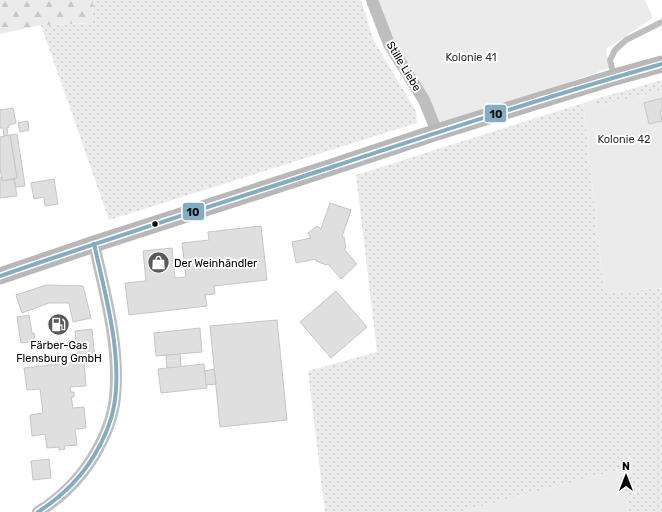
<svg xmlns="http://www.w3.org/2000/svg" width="662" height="512" font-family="Rubik,sans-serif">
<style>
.grass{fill:url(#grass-dots)}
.forest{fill:url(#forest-firs)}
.garden{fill:#ebebeb}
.building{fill:#dfdfdf;stroke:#c6c6c6}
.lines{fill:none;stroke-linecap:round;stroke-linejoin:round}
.lane{stroke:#bebebe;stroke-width:6}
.street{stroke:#bebebe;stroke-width:12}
.secondary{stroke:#b8b8b8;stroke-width:17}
.bus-1-casing{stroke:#fff;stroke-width:7}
.bus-1{stroke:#82adc2;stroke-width:4}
.bus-dot{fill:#000;stroke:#fff;stroke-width:1.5}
.labels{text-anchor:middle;stroke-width:4;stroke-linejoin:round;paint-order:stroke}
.park-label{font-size:11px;fill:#323232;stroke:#fff}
.street-label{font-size:11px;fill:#000;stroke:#fff}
.poi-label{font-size:11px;fill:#000;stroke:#fff;text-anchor:start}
.line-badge{stroke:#fff;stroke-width:1.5}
.pale-badge-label{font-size:11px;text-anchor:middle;font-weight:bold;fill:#111}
</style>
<defs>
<pattern id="grass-dots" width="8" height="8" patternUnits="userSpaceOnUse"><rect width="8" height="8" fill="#ebebeb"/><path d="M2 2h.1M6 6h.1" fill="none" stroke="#c8c8c8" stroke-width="1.8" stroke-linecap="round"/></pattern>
<pattern id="forest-firs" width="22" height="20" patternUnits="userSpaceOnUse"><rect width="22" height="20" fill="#ebebeb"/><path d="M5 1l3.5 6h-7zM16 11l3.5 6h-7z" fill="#c8c8c8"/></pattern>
</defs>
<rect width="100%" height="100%" fill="#fff"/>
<g class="grass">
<polygon points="93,0 361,0 374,41 416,111 417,123 109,220 41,25 92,23"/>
<polygon points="662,80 662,91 598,106 596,99"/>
<polygon points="583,103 604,293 662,288 662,512 628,512 622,469 460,512 325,512 308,371 377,352 356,175"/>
</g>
<polygon class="forest" points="0,0 93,0 92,23 41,25 0,34"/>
<g class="garden">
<polygon points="376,0 645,0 653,18 606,49 609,68 440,128 391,40"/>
<polygon points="662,91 662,288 604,293 583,103 596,99 598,106"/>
<polygon points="622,469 628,512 460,512"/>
</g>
<g class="building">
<polygon points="662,98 662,111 660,111 662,121 649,124 644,103"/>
<polygon points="13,108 16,123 9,125 9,127 7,128 8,135 4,136 3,128 0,128 0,110"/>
<polygon points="28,121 29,130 20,132 18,123"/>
<polygon points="17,134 25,186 16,187 14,179 17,178 10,135"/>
<polygon points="10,135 17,178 2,181 0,167 0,137"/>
<polygon points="2,177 2,181 14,179 17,196 0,198 0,178"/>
<polygon points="54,179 58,204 45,206 44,197 34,199 31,183"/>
<polygon points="330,203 351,210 342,237 344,237 346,248 344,249 357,264 341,279 328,264 326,265 316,261 316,259 296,263 292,242 311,238 308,233 317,226 321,229"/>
<polygon points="261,226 267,280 214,286 215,294 205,295 207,306 129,315 125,283 146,281 143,251 172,248 175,278 186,277 182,243 209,240 208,232"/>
<polygon points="46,285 83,286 91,318 73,322 69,303 49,303 22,313 16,295"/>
<polygon points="336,291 367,327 331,358 300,322"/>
<polygon points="29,315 32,333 34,333 35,341 21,343 17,317"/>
<polygon points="277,320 287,420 220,427 210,326"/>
<polygon points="200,328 202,352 156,356 154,333"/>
<polygon points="92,329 95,360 78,362 75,331"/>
<polygon points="180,354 181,367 167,368 166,355"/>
<polygon points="84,361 86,386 70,387 71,392 74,392 74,397 71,397 73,408 84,407 86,428 75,429 77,445 64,446 65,449 59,450 59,447 47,448 45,434 32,436 30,415 43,413 40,389 27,390 24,368"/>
<polygon points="204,364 207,388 161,393 158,369"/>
<polygon points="214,369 216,384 206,385 205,371"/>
<polygon points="49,459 51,478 33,480 31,461"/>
</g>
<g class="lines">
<polyline class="lane" points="614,76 610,60 615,50 626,40 662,22"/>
<g class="street">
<polyline points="372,0 389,44 424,100 437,132"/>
<path d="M38,512C61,498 78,481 92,459C103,441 113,419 115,397C120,345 105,294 94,244"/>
</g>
<polyline class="secondary" points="0,276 94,244 332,167 437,132 615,77 662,64"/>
<defs>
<g id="bus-1">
<path d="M0,276C110,238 221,203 332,167C441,131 551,95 662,64"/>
<path d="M38,512C61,497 81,478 95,454C104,439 111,423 114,406C123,356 105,293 94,244"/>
</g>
</defs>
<use href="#bus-1" class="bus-1-casing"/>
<use href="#bus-1" class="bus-1"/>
</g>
<defs>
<symbol id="shop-disc" viewBox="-11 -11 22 22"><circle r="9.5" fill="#595959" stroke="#fff"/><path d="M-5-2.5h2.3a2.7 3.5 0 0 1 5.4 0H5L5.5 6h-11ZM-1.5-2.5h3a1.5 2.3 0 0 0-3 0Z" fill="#fff"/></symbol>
<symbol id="fuel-disc" viewBox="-11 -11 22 22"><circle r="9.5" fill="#595959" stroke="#fff"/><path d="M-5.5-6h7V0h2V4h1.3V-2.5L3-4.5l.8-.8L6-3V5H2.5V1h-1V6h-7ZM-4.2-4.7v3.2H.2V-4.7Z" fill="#fff"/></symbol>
</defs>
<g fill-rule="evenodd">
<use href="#shop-disc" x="146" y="250" width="25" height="25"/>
<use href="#fuel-disc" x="46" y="312" width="25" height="25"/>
</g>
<circle class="bus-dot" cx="155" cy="224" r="3.5"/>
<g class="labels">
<g class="park-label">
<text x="471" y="61">Kolonie 41</text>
<text x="624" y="143">Kolonie 42</text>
</g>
<g class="street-label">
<text transform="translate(404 66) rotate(59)" y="4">Stille Liebe</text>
</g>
<g class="poi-label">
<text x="174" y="267">Der Weinhändler</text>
<text x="59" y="349" text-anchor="middle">Färber-Gas<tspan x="59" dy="13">Flensburg GmbH</tspan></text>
</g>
</g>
<g class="line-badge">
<rect x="484" y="104" width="23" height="19" rx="4" fill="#82adc2"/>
<rect x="182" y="202" width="23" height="19" rx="4" fill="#82adc2"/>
</g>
<g class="pale-badge-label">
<text x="496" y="118">10</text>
<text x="193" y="216">10</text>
</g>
<g transform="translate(626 476)" stroke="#ffffff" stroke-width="3" paint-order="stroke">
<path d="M0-3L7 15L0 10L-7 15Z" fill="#000000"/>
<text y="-6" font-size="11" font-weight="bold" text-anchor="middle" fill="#000000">N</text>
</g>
</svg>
